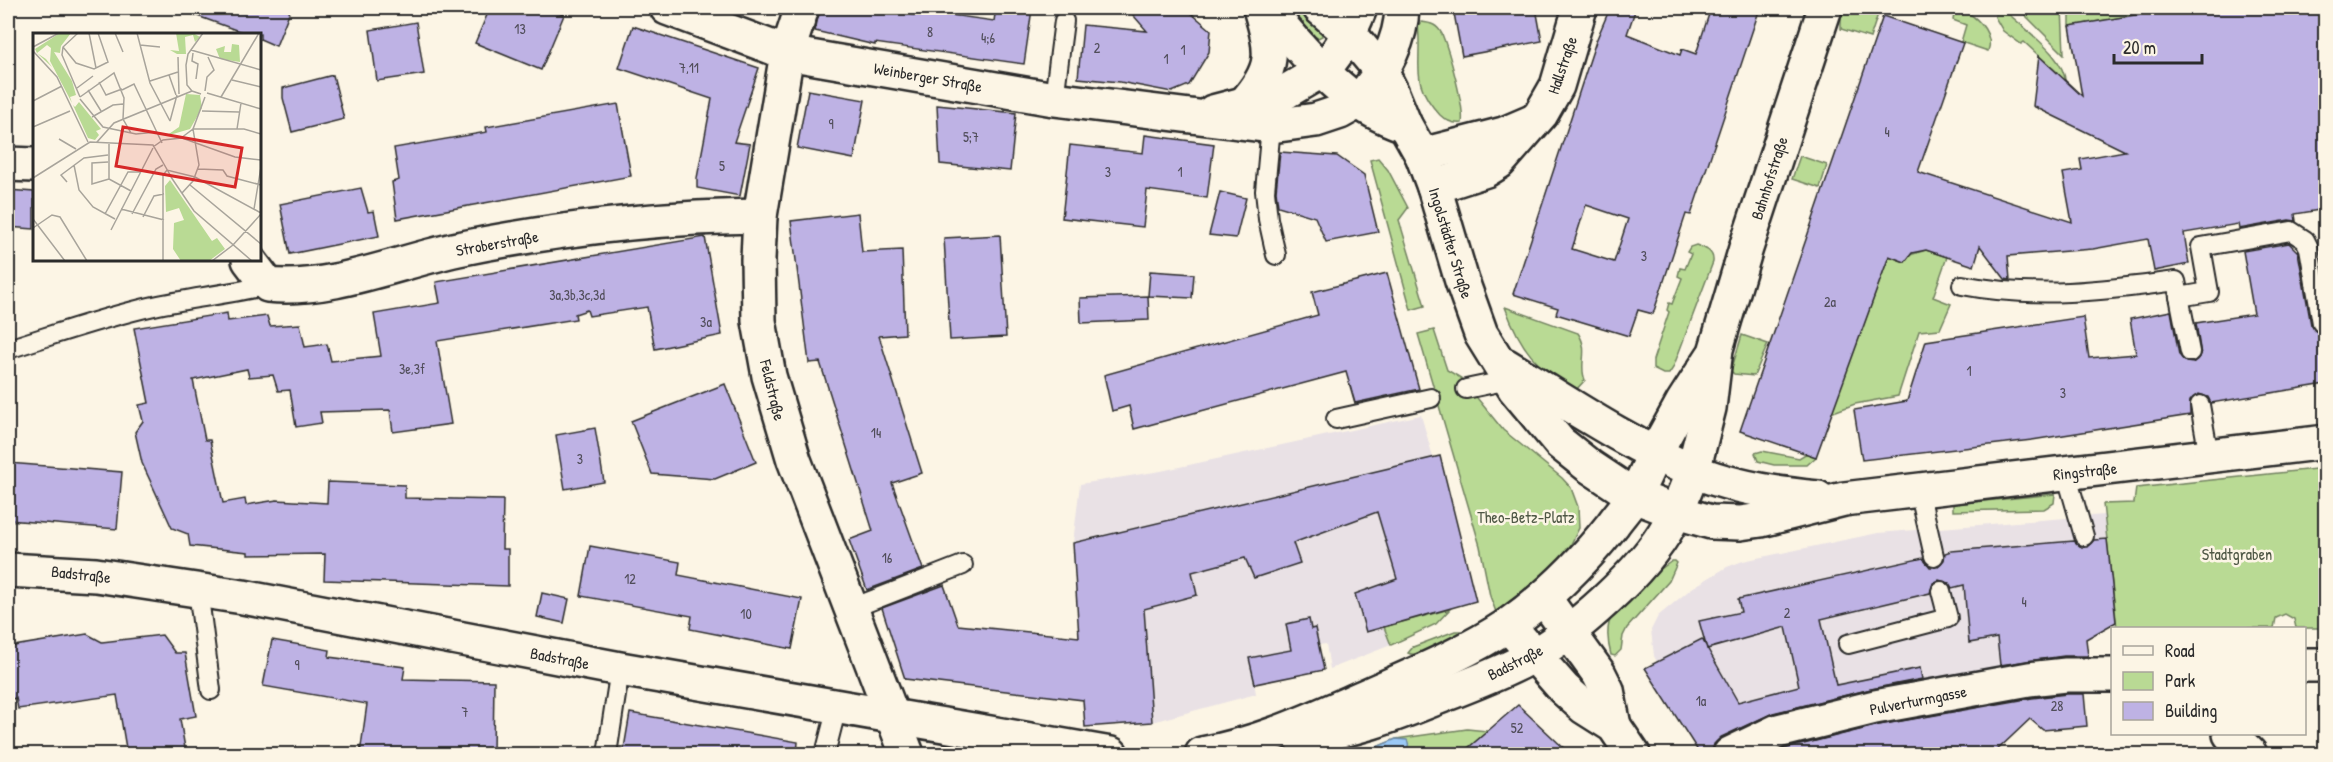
<svg xmlns="http://www.w3.org/2000/svg" width="2333" height="762" font-family="'Patrick Hand',sans-serif">
<style>
.built{fill:#e9e1e5}
.green{fill:#b9da94;stroke:#728260;stroke-width:1.5}
.water{fill:#9bc9f6;stroke:#6e8aa5;stroke-width:1.5}
.building{fill:#beb2e4;stroke:#2b2b2b;stroke-width:1.5;fill-rule:evenodd}
.lines{fill:none;stroke-linecap:round;stroke-linejoin:round}
.service-casing{stroke:#2b2b2b;stroke-width:22}
.minor-casing{stroke:#2b2b2b;stroke-width:38}
.tertiary-casing{stroke:#2b2b2b;stroke-width:38}
.secondary-casing{stroke:#2b2b2b;stroke-width:38}
.service{stroke:#fcf5e5;stroke-width:18}
.minor{stroke:#fcf5e5;stroke-width:33}
.tertiary{stroke:#fcf5e5;stroke-width:33}
.secondary{stroke:#fcf5e5;stroke-width:33}
.labels{text-anchor:middle;stroke-width:5;stroke-linejoin:round;paint-order:stroke}
.number-label{font-size:14px;fill:#504d59}
.street-label{font-size:16px;fill:#2b2b2b;stroke:#fcf5e5}
.park-label{font-size:16px;fill:#4e5745;stroke:#fcf5e5}
.inset-road{fill:none;stroke:#a8a49b;stroke-width:1.5}
.view{fill:#d62828;fill-opacity:0.15;stroke:#d62828;stroke-width:3}
.inset-edge{fill:none;stroke:#2b2b2b;stroke-width:3}
</style>
<rect width="100%" height="100%" fill="#fcf5e5"/>
<filter id="ink" filterUnits="userSpaceOnUse"><feTurbulence type="fractalNoise" baseFrequency=".0167" numOctaves="2"/><feDisplacementMap in="SourceGraphic" scale="12" xChannelSelector="R" yChannelSelector="G"/><feConvolveMatrix kernelMatrix="1 2 1 2 8 2 1 2 1" color-interpolation-filters="sRGB"/></filter>
<g filter="url(#ink)">
<g class="built">
<polygon points="1421,415 1433,457 1440,456 1476,601 1384,627 1391,645 1330,669 1326,644 1319,645 1315,628 1311,629 1309,619 1286,624 1291,650 1250,659 1256,694 1152,722 1085,727 1073,543 1080,484 1161,471"/>
<polygon points="2104,515 2116,622 2086,639 2089,664 1756,734 1707,649 1704,638 1657,662 1654,656 1651,630 1658,616 1692,588 1727,567 1743,561 1878,533"/>
</g>
<g class="green">
<polygon points="1285,8 1301,8 1321,28 1322,36 1318,38 1313,36"/>
<polygon points="1846,8 1880,8 1870,38 1841,29 1841,17"/>
<polygon points="2020,8 2062,8 2064,54 2025,15"/>
<polygon points="2070,8 2176,8 2070,26"/>
<path d="M2000,11L2010,15C2028,32 2069,60 2065,86L2057,72L2024,42L2021,44L2003,31L1995,17L1996,12Z"/>
<path d="M1968,13C1980,20 1994,36 1988,51L1961,42L1966,25L1953,20L1954,14Z"/>
<path d="M1421,22C1432,23 1437,25 1442,34C1449,51 1465,108 1462,123C1453,124 1446,121 1440,115C1408,81 1423,63 1418,25Z"/>
<polygon points="1800,156 1827,165 1820,188 1792,179"/>
<polygon points="1378,158 1388,170 1408,208 1399,220 1425,306 1411,310 1370,160"/>
<path d="M1696,245C1705,248 1714,251 1713,262L1673,368L1669,374H1663L1653,369V360L1669,312L1667,310L1669,303L1672,304L1682,278L1678,276L1680,268L1685,269L1691,254L1687,252L1690,247Z"/>
<polygon points="1926,250 1947,257 1933,297 1951,304 1940,329 1919,331 1898,396 1855,404 1831,413 1889,256 1905,262 1910,255"/>
<path d="M1505,307L1578,333C1590,351 1578,364 1585,380L1574,392C1536,366 1521,350 1505,307Z"/>
<polygon points="1434,330 1447,370 1461,378 1503,430 1562,478 1571,488 1578,507 1579,528 1570,546 1547,572 1496,612 1490,596 1480,546 1418,334"/>
<polygon points="1742,335 1768,344 1754,376 1734,374 1731,371"/>
<polygon points="1762,451 1799,458 1807,453 1816,457 1807,465 1774,465 1758,461 1755,453"/>
<polygon points="2325,468 2325,628 2296,628 2294,619 2285,614 2276,618 2274,628 2117,628 2103,504 2134,503 2136,488"/>
<polygon points="2055,494 2054,503 2044,509 1953,511 1953,504"/>
<path d="M1672,561H1675L1677,563L1669,581L1627,628L1623,636L1621,650L1615,656L1611,655C1608,644 1605,625 1613,614C1623,598 1656,572 1672,561Z"/>
<polygon points="1450,609 1436,624 1391,645 1384,627"/>
<path d="M1455,631H1461L1462,634C1450,640 1419,659 1408,653L1413,647Z"/>
<polygon points="1467,729 1488,731 1461,754 1360,754 1396,739"/>
</g>
<path class="water" d="M1396,739L1407,740C1411,747 1406,750 1401,754H1394L1388,747L1374,754H1360Z"/>
<g class="building">
<polygon points="182,8 291,8 276,46 260,39 260,34 247,34 181,10"/>
<polygon points="490,8 546,8 564,15 541,70 475,43"/>
<polygon points="820,8 881,8 914,15 915,10 994,21 996,8 1032,9 1024,64 875,43 875,45 815,31"/>
<polygon points="1127,8 1185,8 1211,30 1209,52 1189,85 1172,92 1120,82 1078,78 1083,25 1147,31"/>
<polygon points="1453,8 1536,8 1542,41 1462,56"/>
<path d="M1610,8H1636L1627,34L1680,55L1682,49L1696,54L1711,8H1760L1691,215L1686,214L1653,314L1638,310L1629,336L1556,314L1558,308L1513,294L1596,41ZM1586,205L1628,219L1614,262L1572,249Z"/>
<polygon points="2176,8 2325,8 2325,209 2295,214 2296,221 2289,220 2239,229 2238,224 2184,233 2189,264 2154,271 2148,239 2093,249 2008,256 2010,280 2005,279 1980,246 1974,266 1926,250 1912,253 1905,262 1889,256 1816,457 1740,431 1883,16 1963,43 1918,172 2072,222 2063,173 2082,170 2080,159 2125,151 2033,106 2039,56 2082,96 2070,26"/>
<polygon points="416,22 424,74 377,81 370,30"/>
<polygon points="633,26 759,68 734,142 750,144 740,196 697,188 697,178 712,99 619,68"/>
<polygon points="333,75 344,119 292,132 283,98 283,88"/>
<polygon points="808,90 865,100 854,159 797,148"/>
<polygon points="618,104 631,176 397,219 392,182 399,180 394,148 487,132 486,127"/>
<polygon points="937,105 1016,113 1010,171 940,164"/>
<polygon points="1145,135 1214,144 1207,198 1147,190 1143,227 1062,218 1070,145 1143,153"/>
<polygon points="1280,152 1337,156 1364,175 1378,232 1326,242 1315,217 1278,206 1276,191"/>
<polygon points="361,188 368,212 374,211 379,236 290,254 280,204"/>
<polygon points="8,190 34,192 34,229 8,227"/>
<polygon points="1220,192 1246,198 1236,238 1209,235"/>
<polygon points="858,213 862,252 902,250 905,334 879,336 922,473 892,483 923,569 867,590 849,540 873,531 820,362 809,363 791,221"/>
<polygon points="1000,235 1006,337 950,340 944,238"/>
<polygon points="705,237 722,335 655,349 647,307 589,316 587,310 575,314 576,319 437,341 451,424 393,432 390,410 320,412 322,423 296,427 290,390 278,391 273,375 249,377 247,369 193,380 205,440 210,440 223,503 245,499 246,505 277,500 327,503 328,482 405,485 405,498 503,500 502,549 508,549 508,586 324,580 325,554 248,555 248,552 190,546 188,534 172,528 142,463 135,432 143,421 139,405 149,403 134,328 227,313 228,321 267,316 270,326 300,324 305,347 327,344 331,361 381,356 374,314 440,303 436,282"/>
<polygon points="2289,243 2298,252 2311,325 2318,333 2325,333 2325,384 2211,403 2208,397 2199,394 2190,401 2190,415 2032,440 1862,460 1854,410 1907,401 1926,341 2083,317 2089,358 2136,354 2130,319 2171,311 2179,355 2186,362 2193,363 2201,355 2196,323 2254,314 2243,251"/>
<polygon points="1150,271 1194,274 1192,298 1148,296"/>
<polygon points="1387,273 1419,389 1355,403 1346,372 1134,429 1129,406 1112,411 1104,375 1318,315 1312,292"/>
<polygon points="1148,296 1149,320 1081,323 1080,298"/>
<polygon points="725,384 756,462 715,479 652,474 631,421"/>
<polygon points="595,428 604,482 565,489 556,435"/>
<polygon points="1440,456 1476,601 1366,632 1355,594 1397,579 1377,512 1293,543 1300,563 1254,578 1245,558 1192,572 1197,595 1144,609 1152,722 1085,727 1083,700 905,679 882,608 944,585 958,625 1079,637 1073,543"/>
<polygon points="8,463 122,472 117,529 8,520"/>
<polygon points="2107,539 2116,622 2086,639 2088,656 2064,656 2000,665 1997,638 1969,643 1964,585 1952,588 1949,583 1939,580 1933,583 1930,593 1821,619 1836,685 1920,668 1922,679 1871,689 1773,713 1721,737 1714,744 1712,754 1700,754 1645,668 1702,639 1738,702 1799,686 1786,627 1707,649 1699,621 1741,612 1738,599 1923,558 1930,567 1937,567 1944,560 1945,553 1951,551 2074,541 2081,547 2087,547 2094,540"/>
<polygon points="590,546 680,562 678,575 802,599 792,649 690,629 692,616 581,596"/>
<polygon points="542,593 569,599 564,623 537,617"/>
<polygon points="1309,619 1311,629 1315,628 1324,670 1255,684 1249,658 1291,650 1286,624"/>
<polygon points="87,634 102,642 162,635 175,653 185,653 196,716 180,719 186,754 127,754 117,695 18,709 16,698 8,700 8,647"/>
<polygon points="272,640 330,650 329,657 405,667 403,679 494,681 493,754 360,754 367,704 263,686"/>
<polygon points="2067,694 2084,694 2087,726 2043,730 2030,719 1993,754 1772,754 1784,749 1879,725 2032,698"/>
<polygon points="1518,705 1570,754 1461,754 1504,717"/>
<polygon points="630,713 798,742 797,754 623,754"/>
</g>
<g class="lines">
<defs>
<g id="service">
<polyline points="1054,99 1064,21"/>
<polyline points="1271,126 1265,191 1268,219 1276,255"/>
<path d="M1962,285C2034,299 2104,291 2176,281L2190,352"/>
<polyline points="2179,297 2209,292 2201,247 2291,231 2305,240 2309,248 2322,323"/>
<path d="M8,349C56,334 104,317 154,306C192,298 230,294 268,285"/>
<polyline points="1466,389 1509,380"/>
<polyline points="2200,405 2209,456"/>
<polyline points="1336,419 1431,398"/>
<polyline points="2066,473 2084,536"/>
<polyline points="1919,490 1934,556"/>
<polyline points="198,590 211,690"/>
<polyline points="850,609 963,565"/>
<polyline points="1848,644 1948,618 1941,591"/>
<polyline points="607,754 620,669"/>
<polyline points="825,754 837,707"/>
</g>
<g id="minor">
<polyline points="667,8 787,53 1054,99 1271,126 1316,120 1340,112 1358,102"/>
<polyline points="802,8 787,53 760,216 758,259 759,321 769,376 794,460 907,754"/>
<path d="M1244,104C1276,68 1273,53 1260,8"/>
<polyline points="1213,112 1282,94 1321,71"/>
<polyline points="1422,155 1504,134 1532,122"/>
<polyline points="8,164 34,165"/>
<polyline points="1434,187 1486,170 1499,162 1541,114 1557,86 1580,8"/>
<path d="M249,260L268,285C329,292 398,262 458,249C557,229 659,217 760,216"/>
<polyline points="1655,453 1683,402 1712,357"/>
<polyline points="1693,471 1709,408 1716,349 1746,248 1825,8"/>
<polyline points="1544,598 1599,674 1607,690 1614,726"/>
<polyline points="1508,625 1564,689 1584,707 1614,726 1633,754"/>
<polyline points="2304,665 2326,665"/>
<polyline points="2230,734 2250,754"/>
<polyline points="1730,754 1778,731 1875,707 2029,679 2066,675 2112,675"/>
</g>
<g id="tertiary">
<path d="M1321,71C1340,53 1351,32 1360,8"/>
<path d="M1358,102C1381,76 1401,43 1402,8"/>
</g>
<g id="secondary">
<path d="M1266,8C1306,54 1345,106 1405,125"/>
<polyline points="1320,8 1350,34 1381,71 1391,91 1405,125 1422,155 1434,187 1462,281 1481,334 1515,389 1560,443 1589,466 1634,496 1676,512 1711,522 1740,523 1761,520 1844,499 2326,442"/>
<path d="M1505,365C1566,402 1627,444 1693,471C1733,487 1776,494 1818,498"/>
<polyline points="8,570 96,575 243,597 620,669 1111,754"/>
<path d="M1300,737C1353,731 1390,717 1439,697C1469,685 1500,674 1527,659C1573,634 1644,571 1669,525C1679,508 1686,489 1693,471"/>
<path d="M1202,754C1258,744 1308,721 1361,698C1410,676 1463,655 1508,625C1548,597 1583,562 1613,524C1620,514 1629,505 1635,494C1643,481 1648,467 1655,453"/>
</g>
</defs>
<use href="#service" class="service-casing"/>
<use href="#minor" class="minor-casing"/>
<use href="#tertiary" class="tertiary-casing"/>
<use href="#secondary" class="secondary-casing"/>
<use href="#service" class="service"/>
<use href="#minor" class="minor"/>
<use href="#tertiary" class="tertiary"/>
<use href="#secondary" class="secondary"/>
</g>
</g>
<g class="labels">
<g class="number-label">
<text x="520" y="34">13</text>
<text x="930" y="37">8</text>
<text x="988" y="43">4;6</text>
<text x="1097" y="53">2</text>
<text x="1183" y="55">1</text>
<text x="1166" y="64">1</text>
<text x="689" y="73">7,11</text>
<text x="831" y="129">9</text>
<text x="1887" y="137">4</text>
<text x="971" y="142">5;7</text>
<text x="722" y="171">5</text>
<text x="1108" y="177">3</text>
<text x="1180" y="177">1</text>
<text x="1644" y="261">3</text>
<text x="577" y="300">3a,3b,3c,3d</text>
<text x="1830" y="307">2a</text>
<text x="706" y="327">3a</text>
<text x="412" y="374">3e,3f</text>
<text x="1969" y="376">1</text>
<text x="2063" y="398">3</text>
<text x="876" y="438">14</text>
<text x="580" y="464">3</text>
<text x="887" y="563">16</text>
<text x="630" y="584">12</text>
<text x="2024" y="607">4</text>
<text x="1787" y="618">2</text>
<text x="746" y="619">10</text>
<text x="297" y="670">9</text>
<text x="1701" y="706">1a</text>
<text x="2057" y="711">28</text>
<text x="465" y="717">7</text>
<text x="1517" y="733">52</text>
</g>
<g class="street-label">
<text transform="translate(1562 65) rotate(-71)" y="6">Hallstraße</text>
<text transform="translate(928 77) rotate(10)" y="6">Weinberger Straße</text>
<text transform="translate(1769 178) rotate(-72)" y="6">Bahnhofstraße</text>
<text transform="translate(497 243) rotate(-10)" y="6">Stroberstraße</text>
<text transform="translate(1451 243) rotate(73)" y="6">Ingolstädter Straße</text>
<text transform="translate(773 390) rotate(76)" y="6">Feldstraße</text>
<text transform="translate(2085 471) rotate(-6)" y="6">Ringstraße</text>
<text transform="translate(81 574) rotate(6)" y="6">Badstraße</text>
<text transform="translate(560 658) rotate(11)" y="6">Badstraße</text>
<text transform="translate(1515 662) rotate(-27)" y="6">Badstraße</text>
<text transform="translate(1918 700) rotate(-11)" y="6">Pulverturmgasse</text>
</g>
<g class="park-label">
<text x="1526" y="523">Theo-Betz-Platz</text>
<text x="2237" y="560">Stadtgraben</text>
</g>
</g>
<g transform="translate(33 33)">
<rect width="228" height="228" fill="#fcf5e5"/>
<path d="M27,0H38L28,13L27,20L21,19L39,48L43,62L37,64L39,70L17,28L18,15L14,12L4,20L13,26L19,34L4,20L2,16ZM143,0H160L167,4L162,9L160,2L152,4L153,21H144L137,17L146,18ZM199,11L206,12L207,29L187,26L183,16L192,13L191,19H198ZM153,61L167,62L169,75L157,96L133,103L146,94ZM46,69L68,96L63,98L66,102L62,107L55,105L40,72L42,74ZM137,147L179,208L184,205L192,216L176,228H148L140,216L141,190L151,187L146,175L133,179L132,153Z" fill="#b9da94"/>
<path class="inset-road" d="M45,0L30,14L29,22L47,64M56,0L63,35M82,0L90,19M104,0L117,50L137,88M107,12L127,14M0,14L26,0M30,14L43,30L61,36L75,29L65,0M158,17L228,37M0,18L24,44L55,109M160,20L159,28L165,31L163,46M145,24L146,61M136,42L143,62M199,47L228,54M117,48L145,39M66,49L73,62L89,56M44,55L60,43M55,57L68,78M89,57L101,51L129,110M172,58L174,44L181,37L175,24M174,60L228,76M168,61L159,58L154,52L153,32L155,21L170,0M47,64L81,40L91,65L90,86L98,100M188,64L226,0M47,66L70,94L103,101L124,99M0,68L29,53M169,78L206,79M59,84L80,72L90,71M137,88L144,62M0,94L37,78M204,96L208,70M148,105L160,96L172,64M26,106L43,116M64,109L81,90L159,58M76,110V146L98,158M120,114L130,107L149,105L202,124L228,127M75,129L59,130V151L76,146M41,132L46,157L60,174L82,186M165,136L190,137L194,143L228,152M138,144L161,178L219,228M0,145L57,109L120,112L140,147M34,149L28,142L51,125L75,122M157,152L228,211M149,160L160,148L166,132L160,96H211L228,101M88,176L131,187M221,176L228,134M72,181L95,139H108M99,181L123,136L130,132M110,184L121,163L131,161M0,186L32,228M0,195L19,182L27,184L54,228M78,197L120,115M130,228V142L134,137L162,144L228,180M179,228L200,212L228,181"/>
<path class="view" d="M90,94L209,115L202,154L83,133Z"/>
<rect width="228" height="228" class="inset-edge"/>
</g>
<rect width="2333" height="762" fill="none" stroke="#fcf5e5" stroke-width="30"/>
<rect x="15" y="15" width="2303" height="732" fill="none" stroke="#2b2b2b" stroke-width="2" filter="url(#ink)"/>
<rect x="2111" y="627" width="195" height="108" fill="#fcf5e5" stroke="#a8a49b" stroke-width="1.5"/>
<rect x="2123" y="646" width="30" height="9" fill="#fcf5e5" stroke="#a8a49b" stroke-width="1.5"/>
<text x="2165" y="657" font-size="18" fill="#2b2b2b">Road</text>
<rect x="2123" y="672" width="30" height="18" fill="#b9da94" stroke="#a8a49b" stroke-width="1.5"/>
<text x="2165" y="687" font-size="18" fill="#2b2b2b">Park</text>
<rect x="2123" y="702" width="30" height="18" fill="#beb2e4" stroke="#a8a49b" stroke-width="1.5"/>
<text x="2165" y="717" font-size="18" fill="#2b2b2b">Building</text>
<path d="M2114 54v9h88v-9" fill="none" stroke="#2b2b2b" stroke-width="3"/>
<text x="2123" y="54" font-size="18" fill="#2b2b2b" stroke="#fcf5e5" stroke-width="4.5" paint-order="stroke">20 m</text>
</svg>
